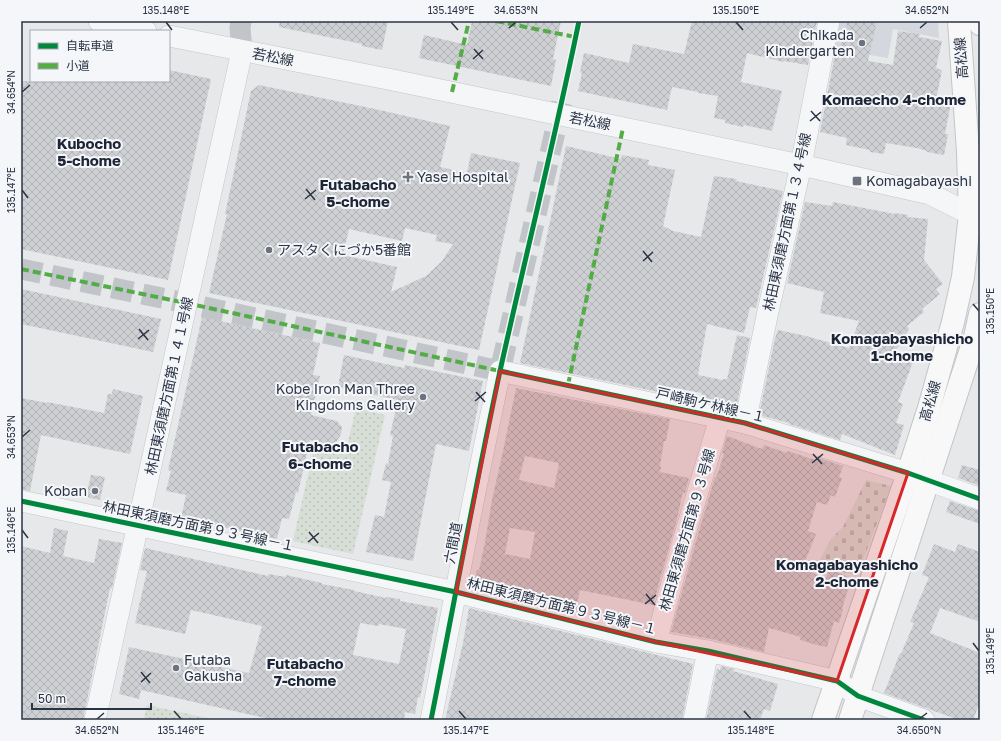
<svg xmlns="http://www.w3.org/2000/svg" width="1001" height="741" font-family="'Golos Text','Noto Sans JP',sans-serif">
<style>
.built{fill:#d4d7dd}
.cemetery{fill:url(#cemetery-stones)}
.park{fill:url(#park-dots)}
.building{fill:url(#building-cross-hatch);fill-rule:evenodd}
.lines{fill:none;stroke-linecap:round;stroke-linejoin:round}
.minor-tunnel{stroke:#c1c4c9;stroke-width:21;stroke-dasharray:21 10;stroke-linecap:butt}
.minor-casing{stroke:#c4c6c8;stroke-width:22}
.major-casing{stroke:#c2c5c8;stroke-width:24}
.minor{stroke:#f5f6f7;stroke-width:21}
.major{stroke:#f8f8f8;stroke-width:22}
.quiet{stroke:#54ac47;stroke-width:4;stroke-dasharray:8 4;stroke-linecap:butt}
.cycleway-casing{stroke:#f4f6f9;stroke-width:8}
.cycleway{stroke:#00873e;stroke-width:5}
.marked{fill:#d62828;fill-opacity:0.2;stroke:#d62828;stroke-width:3;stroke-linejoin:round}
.ticks{fill:none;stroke:#2b3445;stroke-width:1.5}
.poi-dot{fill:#6c737f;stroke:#f4f6f9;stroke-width:1.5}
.labels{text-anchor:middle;stroke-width:4;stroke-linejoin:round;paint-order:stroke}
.poi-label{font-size:14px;fill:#2b3445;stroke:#f4f6f9;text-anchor:start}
.street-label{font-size:14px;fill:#2b3445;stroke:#f4f6f9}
.neighbourhood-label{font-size:15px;font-weight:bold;fill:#1d2536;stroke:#f4f6f9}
.neatline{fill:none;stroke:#2b3445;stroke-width:1.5}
.ticks-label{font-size:10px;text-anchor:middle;fill:#2b3445}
</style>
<defs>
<pattern id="cemetery-stones" width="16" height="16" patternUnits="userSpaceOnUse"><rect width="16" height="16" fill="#d6ded6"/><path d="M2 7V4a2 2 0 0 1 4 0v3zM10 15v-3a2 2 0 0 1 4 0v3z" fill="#b8bfb9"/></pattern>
<pattern id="park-dots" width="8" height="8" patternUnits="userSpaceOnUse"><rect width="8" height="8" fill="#d6ded6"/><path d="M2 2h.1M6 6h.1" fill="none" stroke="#b8bfb9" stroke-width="1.8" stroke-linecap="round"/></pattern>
<pattern id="building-cross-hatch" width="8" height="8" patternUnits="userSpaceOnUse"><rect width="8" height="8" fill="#ced0d3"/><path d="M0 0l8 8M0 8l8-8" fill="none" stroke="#b1b3b6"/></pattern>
</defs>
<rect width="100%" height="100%" fill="#e6e8ea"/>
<polygon class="built" points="839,21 938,21 939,38 893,29 888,58 834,49"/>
<polygon class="cemetery" points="866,480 891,486 857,576 817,565 831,539 843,527"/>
<g class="park">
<polygon points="356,408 385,415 353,554 293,541 314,448 345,455"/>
<polygon points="147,705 216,720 144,720"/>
</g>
<g class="building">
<polygon points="280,21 388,21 382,50 362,46 362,44 279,27"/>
<polygon points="472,21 561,21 553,59 556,60 551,86 419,58 424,35 467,45"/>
<polygon points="692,21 817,21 808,65 784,61 784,62 747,53 741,82 782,91 772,131 744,125 743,127 725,123 725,120 714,118 718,96 698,93 698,92 672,87 667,110 578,91 582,73 580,72 584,53 629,63 633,44 684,54"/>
<polygon points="847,21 877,21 868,61 893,65 898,31 920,34 919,37 942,41 936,68 942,70 936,100 951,103 945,134 948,134 944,155 927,152 927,151 917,148 886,143 884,154 870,152 870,150 846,145 847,138 820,132 835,54 839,55 843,36 845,36"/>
<polygon points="169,70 211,79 168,280 21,249 21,81 169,81"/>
<path d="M259,85L375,109L450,126L440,167L467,173L471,153L520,163L479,350L209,293L227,214H225L251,91ZM405,228L437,235L435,241L453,244L442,261L426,276L391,292L397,267L343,255L349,229L402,241Z"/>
<polygon points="566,146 621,159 622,155 649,160 648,165 675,170 663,226 673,231 701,237 714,176 737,179 736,181 783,191 756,308 750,307 744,333 707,324 698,375 723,380 724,379 727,379 737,335 750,338 736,409 700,401 702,393 670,387 668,394 520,363"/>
<polygon points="805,202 832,206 833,202 895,214 895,213 908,215 907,217 928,219 924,260 943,284 936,289 940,294 922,309 924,312 907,326 909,329 895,352 914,359 898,402 903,404 896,423 904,425 895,455 842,434 840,440 789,424 789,423 759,415 775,338 778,330 806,336 849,348 859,321 820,313 824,292 787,283"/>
<polygon points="21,289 161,319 153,352 21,324"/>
<polygon points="202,317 320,343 313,375 320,376 311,415 337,421 342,427 341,434 337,441 332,445 310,440 298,493 296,492 289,519 282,518 277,539 181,518 186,495 166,491 171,471 168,470"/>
<polygon points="344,355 404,368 405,365 483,381 469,451 436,444 413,561 366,552 375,515 384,517 391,482 382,480 386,463 388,464 393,436 390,435 398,400 338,387"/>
<path d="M516,388L670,419L666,441H664L660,466L661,467L660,472L689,478L685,493L683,492L677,519L653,605L580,590L576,610L474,584L477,570H479L485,542L492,500L503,451ZM525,456L559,463L554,488L519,480ZM510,528L535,532L530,559L505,554Z"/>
<polygon points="113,389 143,396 130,454 41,435 30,491 21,489 21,398 47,403 47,402 104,413 108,394 112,394"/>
<polygon points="727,436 762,449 764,445 787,453 788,451 815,460 816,457 843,466 839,477 842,478 835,497 831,495 827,505 817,502 808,531 816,534 802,569 826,578 829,569 847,576 844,585 849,586 842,609 843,609 839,623 834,621 827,647 817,645 800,640 801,637 769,628 764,652 711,639 671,632 696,541 715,477 716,478 724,454 722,453"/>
<polygon points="962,465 980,470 980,486 958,478"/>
<polygon points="91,475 105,477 100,500 86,497"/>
<polygon points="950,501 980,511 980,524 946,512"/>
<polygon points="54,528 68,531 63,556 94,563 99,539 122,543 112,588 110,588 83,720 27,720 21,719 21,546 50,553"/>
<polygon points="934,544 955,552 958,544 980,552 980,622 940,608 930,633 980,653 980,702 973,720 959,720 884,693 900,653 901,654 914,623 910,622 929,577 922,575"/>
<path d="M145,548L268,576V574L286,577V575L322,583V584L354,590V591L386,598V597L400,599V601L438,608L420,698L418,697L415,714L405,712L404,720H274L141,690L139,699L119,694L129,647L249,673L262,626L191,610L185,634L135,623L147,571L140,570ZM360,623L378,626L379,624L406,629L399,664L353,655Z"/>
<polygon points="469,608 693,664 682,720 445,720 463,643"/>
<polygon points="721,666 734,669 733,671 778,684 770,711 764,709 760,720 706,720 717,669 720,670"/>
</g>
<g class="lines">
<g class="minor-tunnel">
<polyline points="241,21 240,28 242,51"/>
<polyline points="21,269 186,303 500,371 563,97"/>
</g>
<defs>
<g id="minor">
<polyline points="99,21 146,31"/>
<polyline points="169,36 393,80 801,165 930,194 970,214 980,223"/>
<polyline points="745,423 767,316 801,165 829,21"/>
<polyline points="21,501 456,592 656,642 708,651 837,681 858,696 924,720"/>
<polyline points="656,642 684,538 720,418"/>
<polyline points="95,720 242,51"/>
<polyline points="431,720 474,497 500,371 745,423 908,473 980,499"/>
<polyline points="694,720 708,651"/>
</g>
<g id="major">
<polyline points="980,21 980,24"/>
<polyline points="823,720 908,473 929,408 953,322 963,277 970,214 968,152 959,21"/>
<polyline points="850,720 975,337 980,314"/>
</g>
</defs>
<use href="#minor" class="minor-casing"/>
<use href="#major" class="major-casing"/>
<use href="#minor" class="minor"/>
<use href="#major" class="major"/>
<g class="quiet">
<polyline points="496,21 575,37"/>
<polyline points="452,92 469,21"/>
<polyline points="21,269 186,303 500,371 501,369"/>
<polyline points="568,385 623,128"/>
</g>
<defs>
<g id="cycleway">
<polyline points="500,371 745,423 908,473 980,499"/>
<polyline points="21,501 456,592 656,642 708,651 837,681 858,696 924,720"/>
<path d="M431,720C454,604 475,487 500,371C526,254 555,138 579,21"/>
</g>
</defs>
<use href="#cycleway" class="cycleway-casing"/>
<use href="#cycleway" class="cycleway"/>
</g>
<path class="marked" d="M500,371L745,423L908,473L837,681L656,642L456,592Z"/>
<path class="ticks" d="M166,22L172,30M451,22L458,30M736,22L743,30M509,28L516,22M920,28L927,22M474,49L483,59M473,59L483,50M22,92L30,85M811,111L820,121M810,121L821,112M306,189L315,200M22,190L28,198M305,199L316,190M643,251L652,262M643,261L653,252M973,304L979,311M139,329L148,340M138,339L149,330M476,392L485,402M475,401L486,392M22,437L30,430M813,454L822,464M812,463L823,454M22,530L28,538M309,532L318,543M308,542L319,533M646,594L655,605M645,604L656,595M973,643L979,651M141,672L150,683M141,682L151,673M174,711L181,719M459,711L466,719M744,711L751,719M97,719L104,713M919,719L927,713"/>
<g class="poi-dot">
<circle cx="862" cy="43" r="4"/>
<path d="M406 171h4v4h4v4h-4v4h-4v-4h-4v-4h4z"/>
<rect x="852" y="176" width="10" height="10" rx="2"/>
<circle cx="269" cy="250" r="4"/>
<circle cx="423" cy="397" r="4"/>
<circle cx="95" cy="491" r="4"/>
<circle cx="176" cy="668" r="4"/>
</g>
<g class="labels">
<g class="poi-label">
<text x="854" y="40" text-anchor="end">Chikada<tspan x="854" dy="16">Kindergarten</tspan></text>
<text x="417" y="182">Yase Hospital</text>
<text x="866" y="186">Komagabayashi</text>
<text x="277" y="255">アスタくにづか5番館</text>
<text x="415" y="394" text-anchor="end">Kobe Iron Man Three<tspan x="415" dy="16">Kingdoms Gallery</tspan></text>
<text x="87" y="496" text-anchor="end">Koban</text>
<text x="184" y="665">Futaba<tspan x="184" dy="16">Gakusha</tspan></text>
</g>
<g class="street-label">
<text transform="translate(273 57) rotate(11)" y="5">若松線</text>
<text transform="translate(961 58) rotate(-94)" y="5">高松線</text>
<text transform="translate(590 121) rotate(11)" y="5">若松線</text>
<text transform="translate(787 222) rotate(-78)" y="5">林田東須磨方面第１３４号線</text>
<text transform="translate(169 386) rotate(-78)" y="5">林田東須磨方面第１４１号線</text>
<text transform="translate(930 401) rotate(-74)" y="5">高松線</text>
<text transform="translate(711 405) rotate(13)" y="5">戸崎駒ケ林線－１</text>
<text transform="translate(199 526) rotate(12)" y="5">林田東須磨方面第９３号線－１</text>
<text transform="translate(687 530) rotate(-74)" y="5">林田東須磨方面第９３号線</text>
<text transform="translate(453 543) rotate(-79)" y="5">六間道</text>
<text transform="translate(562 606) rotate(14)" y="5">林田東須磨方面第９３号線－１</text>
</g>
<g class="neighbourhood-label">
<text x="894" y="105">Komaecho 4-chome</text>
<text x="89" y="149">Kubocho<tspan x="89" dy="17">5-chome</tspan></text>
<text x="358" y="190">Futabacho<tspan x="358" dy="17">5-chome</tspan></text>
<text x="902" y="344">Komagabayashicho<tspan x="902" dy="17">1-chome</tspan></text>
<text x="320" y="452">Futabacho<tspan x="320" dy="17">6-chome</tspan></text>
<text x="847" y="570">Komagabayashicho<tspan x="847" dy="17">2-chome</tspan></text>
<text x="305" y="669">Futabacho<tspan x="305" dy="17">7-chome</tspan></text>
</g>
</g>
<rect width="1001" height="741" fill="none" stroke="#f4f6f9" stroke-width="44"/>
<rect x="30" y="30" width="140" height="52" fill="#f4f6f9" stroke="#a4a8b1"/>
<rect x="38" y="43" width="20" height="6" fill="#00873e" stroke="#a4a8b1"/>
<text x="66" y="50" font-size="12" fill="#2b3445">自転車道</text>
<rect x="38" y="63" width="20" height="6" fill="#54ac47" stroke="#a4a8b1"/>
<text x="66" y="70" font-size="12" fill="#2b3445">小道</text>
<path d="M32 703v6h119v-6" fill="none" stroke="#2b3445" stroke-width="2"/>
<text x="38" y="703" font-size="12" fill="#2b3445" stroke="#f4f6f9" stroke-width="3" paint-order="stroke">50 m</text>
<rect x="22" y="22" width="957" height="697" class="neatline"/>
<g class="ticks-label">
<text x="166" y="14">135.148°E</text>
<text x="451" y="14">135.149°E</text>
<text x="516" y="14">34.653°N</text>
<text x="736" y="14">135.150°E</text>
<text x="927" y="14">34.652°N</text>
<text transform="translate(11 92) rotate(-90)" y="4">34.654°N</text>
<text transform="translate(11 190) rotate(-90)" y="4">135.147°E</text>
<text transform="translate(990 311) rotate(-90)" y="4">135.150°E</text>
<text transform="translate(11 437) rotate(-90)" y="4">34.653°N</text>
<text transform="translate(11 530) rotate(-90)" y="4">135.146°E</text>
<text transform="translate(990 651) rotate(-90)" y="4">135.149°E</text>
<text x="97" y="734">34.652°N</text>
<text x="181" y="734">135.146°E</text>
<text x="466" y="734">135.147°E</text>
<text x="751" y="734">135.148°E</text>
<text x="919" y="734">34.650°N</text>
</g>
</svg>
